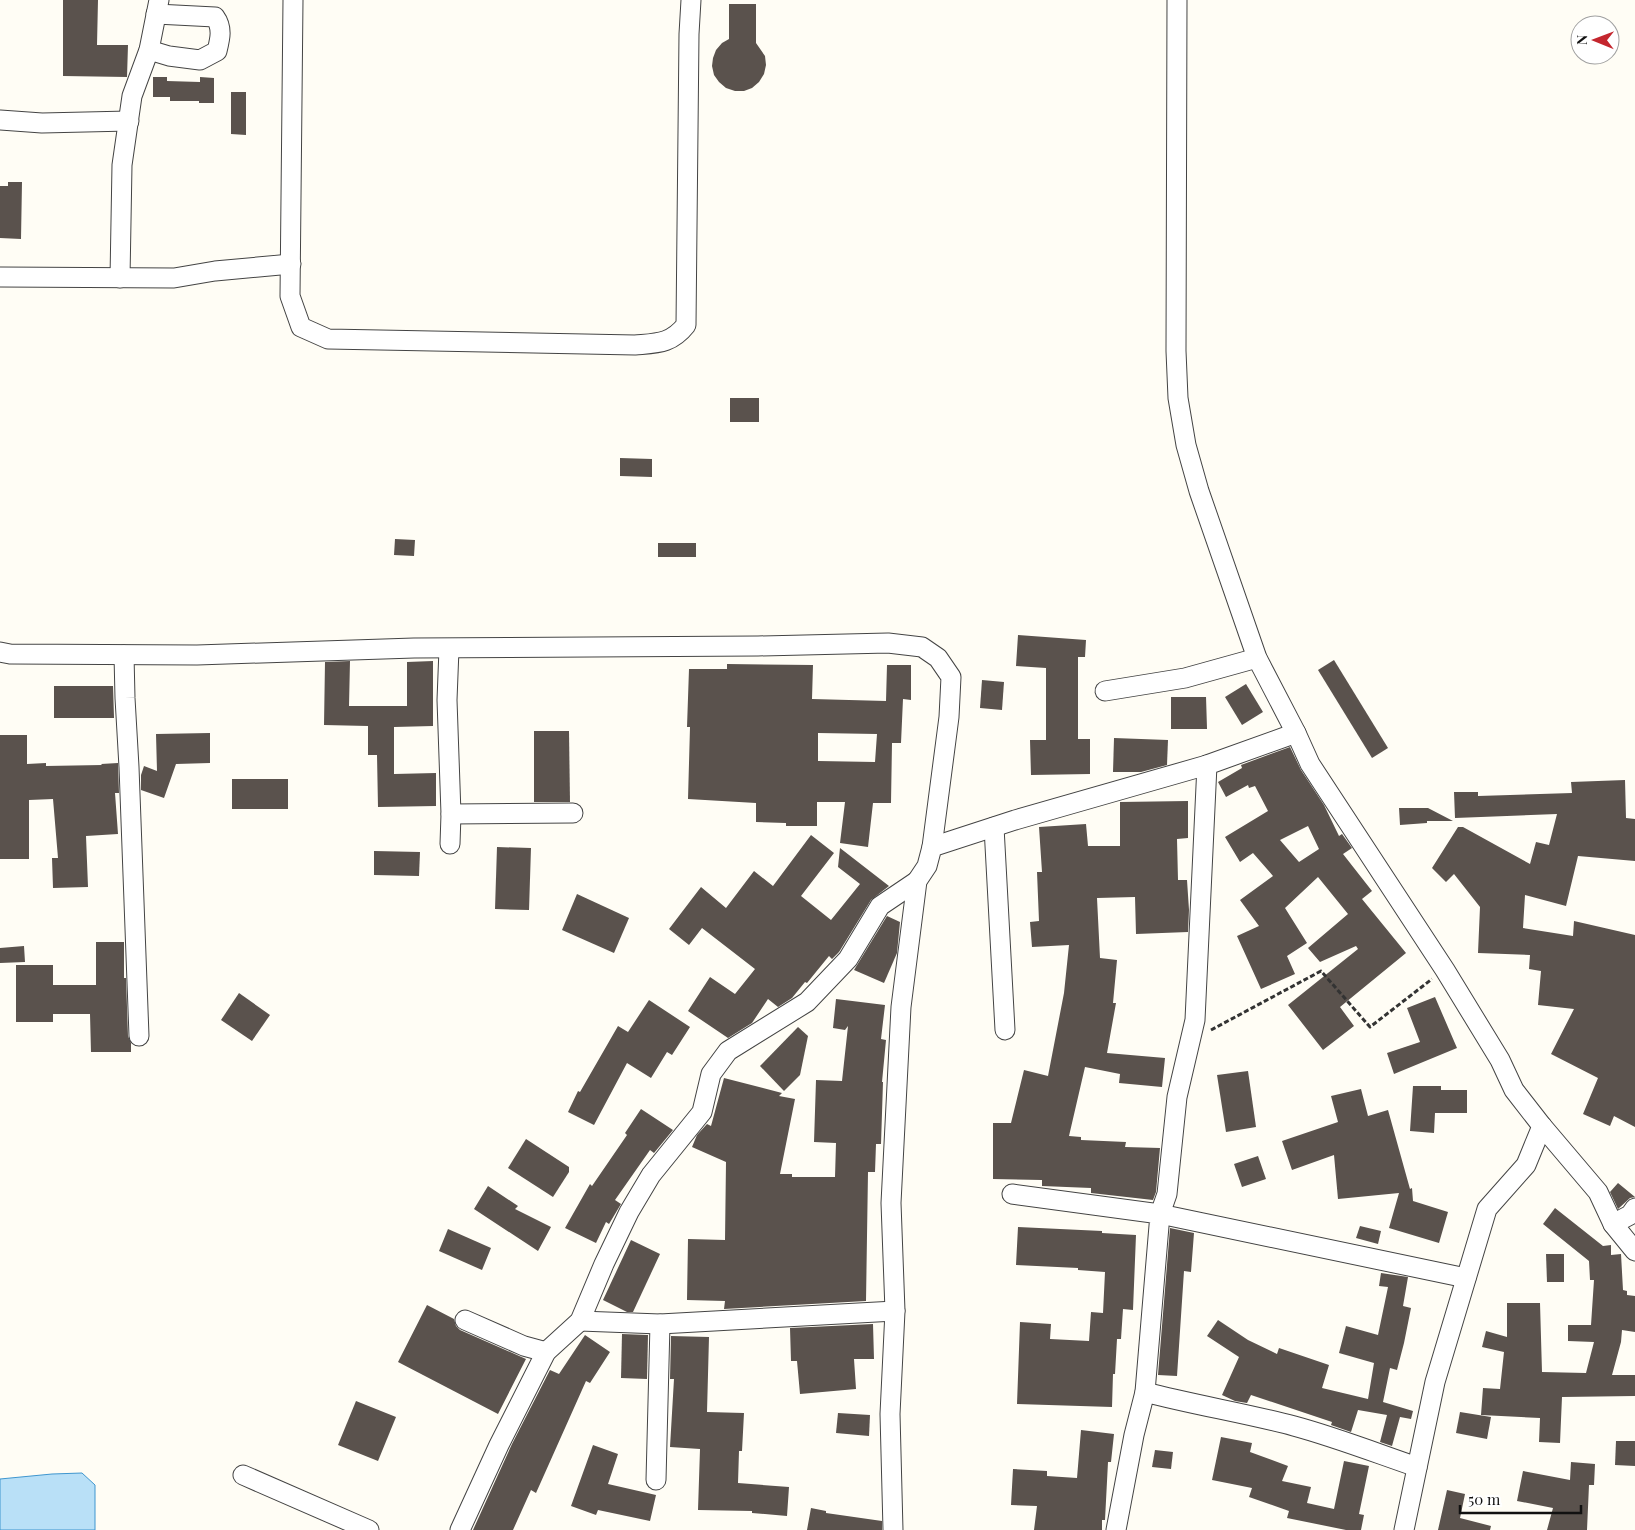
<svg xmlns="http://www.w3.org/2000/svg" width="1635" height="1530" font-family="'Playfair Display',serif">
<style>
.water{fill:#b9e0f7;stroke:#3f96cf}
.building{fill:#5a524d;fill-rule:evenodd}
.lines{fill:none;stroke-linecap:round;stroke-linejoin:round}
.minor-casing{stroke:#444;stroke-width:21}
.path{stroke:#333;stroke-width:3;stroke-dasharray:5 2.5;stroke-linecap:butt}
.minor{stroke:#fff;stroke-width:19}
</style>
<rect width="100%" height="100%" fill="#fffdf5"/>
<polygon class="water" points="82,1473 95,1485 95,1530 0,1530 0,1479 52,1474"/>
<g class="building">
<polygon points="63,0 98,0 97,45 128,45 127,77 63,76"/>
<polygon points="729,4 756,4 756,43 765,56 766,65 764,74 759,82 752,88 744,91 735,91 726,88 719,82 714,75 712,66 713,58 716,50 722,43 729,39"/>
<polygon points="153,77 167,77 167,81 200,82 200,77 214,78 214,103 199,103 199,101 170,101 170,97 153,97"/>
<polygon points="231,92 246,92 246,135 231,134"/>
<polygon points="8,182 22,182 21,239 0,238 0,186 8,186"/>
<rect x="730" y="398" width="29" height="24"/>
<polygon points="620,458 652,459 652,477 620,476"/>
<polygon points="395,539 415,540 414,556 394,555"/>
<rect x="658" y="543" width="38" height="14"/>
<polygon points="1018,635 1086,640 1085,657 1078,657 1078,739 1090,739 1090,774 1031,775 1030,740 1046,740 1046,668 1016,666"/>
<polygon points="1334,660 1388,748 1372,758 1318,670"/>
<polygon points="350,661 349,706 407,706 407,662 433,661 433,726 394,727 394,774 436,773 436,806 378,807 377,755 368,755 368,726 324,725 325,662"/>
<path d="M727,664L813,665L812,699L886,701L887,665H911V700L903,699L901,743H892L891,803H873L868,847L840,843L845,802H817V826H786V823L756,822V803L688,799L690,727H687L689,669H727ZM818,733L877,734L875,762L818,761Z"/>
<polygon points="982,680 1004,682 1002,710 980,708"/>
<polygon points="1246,684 1263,712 1242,725 1225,697"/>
<polygon points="54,686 113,686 114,718 54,718"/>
<polygon points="1171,697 1206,697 1207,729 1171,729"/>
<polygon points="534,731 569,731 570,802 534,802"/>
<polygon points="210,733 210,763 176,764 164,798 141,790 141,775 144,766 157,771 156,734"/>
<polygon points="0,735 27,735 27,764 46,763 46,766 102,765 101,764 118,763 119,793 115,793 118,834 86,836 88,887 53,888 52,858 58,858 53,799 29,800 29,859 0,859"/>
<polygon points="1114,738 1168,740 1167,765 1141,772 1113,772"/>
<path d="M1290,747L1301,770L1324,805L1339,836L1342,834L1352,848L1343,854L1372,891L1362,899L1406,953L1340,1007L1354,1026L1323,1050L1288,1005L1358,949L1356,946L1320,962L1308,948L1348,914L1318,877L1285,908L1307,943L1287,956L1295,974L1261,989L1237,936L1259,926L1240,900L1273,876L1253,853L1240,862L1225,837L1268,811L1255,786L1249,788L1248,785L1226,797L1218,782L1242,768L1241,765ZM1308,826L1319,849L1299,862L1280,840Z"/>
<rect x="232" y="779" width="56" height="30"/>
<polygon points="1625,780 1626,818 1635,819 1635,861 1578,856 1566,906 1525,895 1523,928 1573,936 1574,921 1635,935 1635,1127 1614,1116 1610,1126 1583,1114 1598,1078 1551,1054 1574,1009 1538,1005 1541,971 1529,969 1530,955 1478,953 1480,907 1454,874 1446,882 1432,868 1458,827 1463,827 1530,864 1536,842 1549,845 1557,814 1455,818 1454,792 1478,792 1478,796 1572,793 1571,782"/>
<polygon points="1188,801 1188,838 1177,839 1178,880 1187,880 1189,910 1188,932 1136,934 1135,897 1097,898 1100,958 1117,960 1113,1003 1116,1003 1107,1053 1165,1058 1162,1087 1119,1083 1120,1074 1085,1067 1069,1136 1081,1137 1081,1140 1126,1142 1125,1147 1160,1148 1156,1192 1153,1200 1091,1193 1091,1188 1042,1186 1042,1180 993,1179 993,1123 1011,1123 1024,1070 1048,1076 1064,993 1069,945 1032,947 1030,922 1039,921 1037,872 1042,872 1039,827 1086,824 1088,846 1120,846 1120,802"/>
<polygon points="1399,808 1428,808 1453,821 1427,821 1427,823 1400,825"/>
<polygon points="811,835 834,853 801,896 831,920 860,884 838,867 840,848 889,886 871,900 839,952 832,959 829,956 807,983 805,982 792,998 778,1007 768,999 752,1023 728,1038 688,1011 710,977 735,994 755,969 702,928 689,945 669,929 701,887 726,908 754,871 773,886"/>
<polygon points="497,847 531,848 529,910 495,909"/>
<polygon points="374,851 420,852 419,876 374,875"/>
<polygon points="577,894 629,918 614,953 562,930"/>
<polygon points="887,916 900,922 897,953 884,983 854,970"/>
<polygon points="96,942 124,942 124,978 126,978 128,1036 131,1043 131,1052 91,1052 90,1014 53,1014 53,1022 16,1022 16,965 53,965 53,985 96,985"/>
<polygon points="24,946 25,962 0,963 0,948"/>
<polygon points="239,993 270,1015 252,1041 221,1020"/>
<polygon points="1435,997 1457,1048 1394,1074 1387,1053 1420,1042 1407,1008"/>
<polygon points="836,999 885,1005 881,1039 886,1040 882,1082 883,1082 881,1144 876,1144 875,1172 868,1172 866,1301 724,1309 725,1301 687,1300 688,1239 725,1240 726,1162 692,1147 697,1135 707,1124 711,1126 724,1078 782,1093 779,1096 795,1099 780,1174 792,1174 792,1177 835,1177 836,1143 814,1142 816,1080 842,1081 848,1026 845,1030 833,1028"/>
<polygon points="649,1000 690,1027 672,1055 667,1052 651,1078 627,1063 594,1125 568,1112 578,1091 580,1092 618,1026 628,1032"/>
<polygon points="798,1027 808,1036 800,1075 784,1091 760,1066"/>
<polygon points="1248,1071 1256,1127 1226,1132 1217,1075"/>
<polygon points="1413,1086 1441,1086 1441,1090 1467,1090 1467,1113 1435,1113 1434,1133 1410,1131"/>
<polygon points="1361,1089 1368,1116 1388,1110 1410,1189 1412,1188 1413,1201 1448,1212 1439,1243 1389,1228 1399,1193 1338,1199 1334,1155 1292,1170 1282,1141 1338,1122 1331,1096"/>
<polygon points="641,1109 673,1130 654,1153 650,1150 615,1200 621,1204 609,1224 606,1222 596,1243 565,1228 590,1184 592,1186 627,1135 625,1133"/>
<polygon points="526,1139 569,1167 569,1172 553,1197 508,1168"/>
<polygon points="1258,1156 1266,1179 1242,1187 1234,1164"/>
<polygon points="1618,1183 1635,1197 1630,1198 1618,1209 1610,1192"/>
<polygon points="488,1186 518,1206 515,1209 551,1227 538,1251 474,1209"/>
<polygon points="1555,1208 1603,1246 1611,1245 1611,1255 1621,1254 1623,1290 1627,1291 1627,1295 1635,1296 1635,1332 1622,1330 1621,1342 1612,1375 1635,1375 1635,1396 1562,1397 1560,1443 1539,1442 1540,1418 1481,1415 1483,1388 1500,1389 1504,1352 1482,1347 1486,1331 1507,1337 1507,1303 1540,1303 1542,1372 1586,1373 1594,1342 1568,1341 1568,1325 1591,1325 1594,1280 1590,1280 1589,1261 1543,1224"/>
<polygon points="1360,1226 1381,1231 1378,1244 1356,1238"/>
<polygon points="1018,1227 1102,1231 1102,1233 1136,1235 1133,1310 1123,1309 1121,1339 1117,1339 1115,1374 1113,1374 1112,1407 1017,1404 1020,1322 1051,1324 1050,1339 1089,1341 1091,1312 1103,1313 1105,1272 1078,1270 1078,1268 1016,1265"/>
<polygon points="1170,1228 1194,1233 1191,1272 1184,1271 1177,1376 1158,1375"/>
<polygon points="448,1229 491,1248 482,1270 439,1251"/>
<polygon points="631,1240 660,1254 633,1312 627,1312 603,1300"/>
<polygon points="1546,1254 1564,1254 1564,1282 1547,1282"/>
<polygon points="1381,1273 1408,1277 1403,1306 1411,1308 1404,1343 1397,1370 1390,1368 1383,1402 1413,1411 1411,1419 1400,1417 1392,1446 1380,1442 1387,1415 1358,1410 1351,1432 1331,1425 1332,1422 1251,1395 1247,1403 1235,1401 1222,1395 1239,1357 1207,1336 1218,1320 1248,1340 1277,1354 1279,1348 1329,1365 1322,1388 1368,1399 1374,1363 1339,1353 1346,1326 1378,1335 1388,1287 1379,1286"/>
<polygon points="427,1305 454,1319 456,1326 460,1330 526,1359 498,1414 398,1362"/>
<polygon points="873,1324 874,1359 854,1359 856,1389 800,1394 797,1361 791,1361 790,1328"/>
<polygon points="622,1334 648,1335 647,1379 621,1378"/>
<polygon points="585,1335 610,1352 590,1383 586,1381 536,1493 531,1490 513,1530 473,1530 512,1444 550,1370 559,1374"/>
<polygon points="671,1336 709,1337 707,1412 744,1413 742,1451 739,1451 738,1483 789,1487 787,1516 752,1513 752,1511 698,1510 700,1449 670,1447 674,1379 670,1379"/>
<polygon points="356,1401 396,1417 378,1461 338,1445"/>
<polygon points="1460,1412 1491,1417 1487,1439 1456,1433"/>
<polygon points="838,1413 870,1415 869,1436 836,1433"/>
<polygon points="1081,1430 1114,1434 1111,1462 1108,1462 1105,1520 1102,1520 1102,1530 1034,1530 1037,1506 1011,1505 1013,1469 1047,1471 1047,1476 1077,1478"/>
<polygon points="1221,1437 1252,1443 1250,1452 1288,1466 1282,1481 1311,1487 1307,1503 1334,1509 1344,1461 1369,1466 1359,1514 1364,1515 1361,1530 1346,1530 1287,1518 1289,1511 1249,1497 1252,1488 1212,1480"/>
<polygon points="1616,1441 1635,1441 1635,1466 1615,1465"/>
<polygon points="593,1445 618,1454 608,1484 656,1495 650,1521 598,1510 596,1515 571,1506"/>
<polygon points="1155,1450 1173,1452 1171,1469 1152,1467"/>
<polygon points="1571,1462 1595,1464 1594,1485 1589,1485 1587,1530 1547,1530 1553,1508 1517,1501 1523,1471 1570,1480"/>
<polygon points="1447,1490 1465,1494 1460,1518 1491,1526 1490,1530 1438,1530"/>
<polygon points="811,1508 826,1511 826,1513 882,1521 882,1530 807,1530"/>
</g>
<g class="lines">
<defs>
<g id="minor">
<path d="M293,0L290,296L301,327L328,339L635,345C657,343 671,344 686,325L689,34L691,0"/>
<polyline points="1177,0 1176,351 1178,398 1186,445 1199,491 1257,658 1296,733 1310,764 1445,970 1500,1060 1514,1090 1542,1126 1526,1165 1487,1209 1435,1382 1404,1530"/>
<path d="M149,50L169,56L200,60L217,51C220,39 223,28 215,17L156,14"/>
<polyline points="0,120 42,123 129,121"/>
<polyline points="0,277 174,278 215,271 291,264"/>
<polyline points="120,278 122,165 132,96 149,50 159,0"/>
<polyline points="449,649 447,700 451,814 450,844"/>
<polyline points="0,652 10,654 197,655 414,648 758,646 888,643 922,647 938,658 951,677 949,717 932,847"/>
<polyline points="124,655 125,698 129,767 139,1036"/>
<polyline points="1105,691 1185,678 1257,658"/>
<polyline points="1296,733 1207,765 1195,1020 1177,1097 1167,1194 1160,1214 1466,1278"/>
<polyline points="451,814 573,813"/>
<polyline points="994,827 1005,1030"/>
<polyline points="1542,1126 1598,1192 1613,1224 1635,1251"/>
<polyline points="1012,1194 1160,1214 1145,1392"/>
<polyline points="1613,1224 1630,1215 1635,1208"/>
<polyline points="465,1320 524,1346 546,1352"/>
<polyline points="580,1321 660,1324 895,1311"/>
<polyline points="243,1475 369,1530"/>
<polyline points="656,1480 660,1324"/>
<polyline points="460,1530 499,1445 546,1352 580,1321 604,1264 629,1212 651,1175 702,1112 711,1074 728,1051 807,1002 848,959 880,906 917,881"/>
<polyline points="893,1530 890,1414 895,1311 891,1203 901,1007 917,881 927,866 932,847 1015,820 1207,765"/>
<path d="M1116,1530L1134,1435L1145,1392C1194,1405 1245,1413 1294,1426C1335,1437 1376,1453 1417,1467"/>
</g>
</defs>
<use href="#minor" class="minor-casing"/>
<polyline class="path" points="1211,1030 1321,971 1370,1027 1432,979"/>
<use href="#minor" class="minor"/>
</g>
<g transform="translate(1595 40) rotate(271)"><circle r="24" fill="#ffffff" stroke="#a0a0a0"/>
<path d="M0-4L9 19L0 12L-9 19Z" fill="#c4262e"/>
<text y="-8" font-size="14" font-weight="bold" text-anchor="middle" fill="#111111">N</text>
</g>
<path d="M1460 1505v8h121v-8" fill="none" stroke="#111111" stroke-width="2.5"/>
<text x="1468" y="1505" font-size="15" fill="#111111" stroke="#ffffff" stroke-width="4" paint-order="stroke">50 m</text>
</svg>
